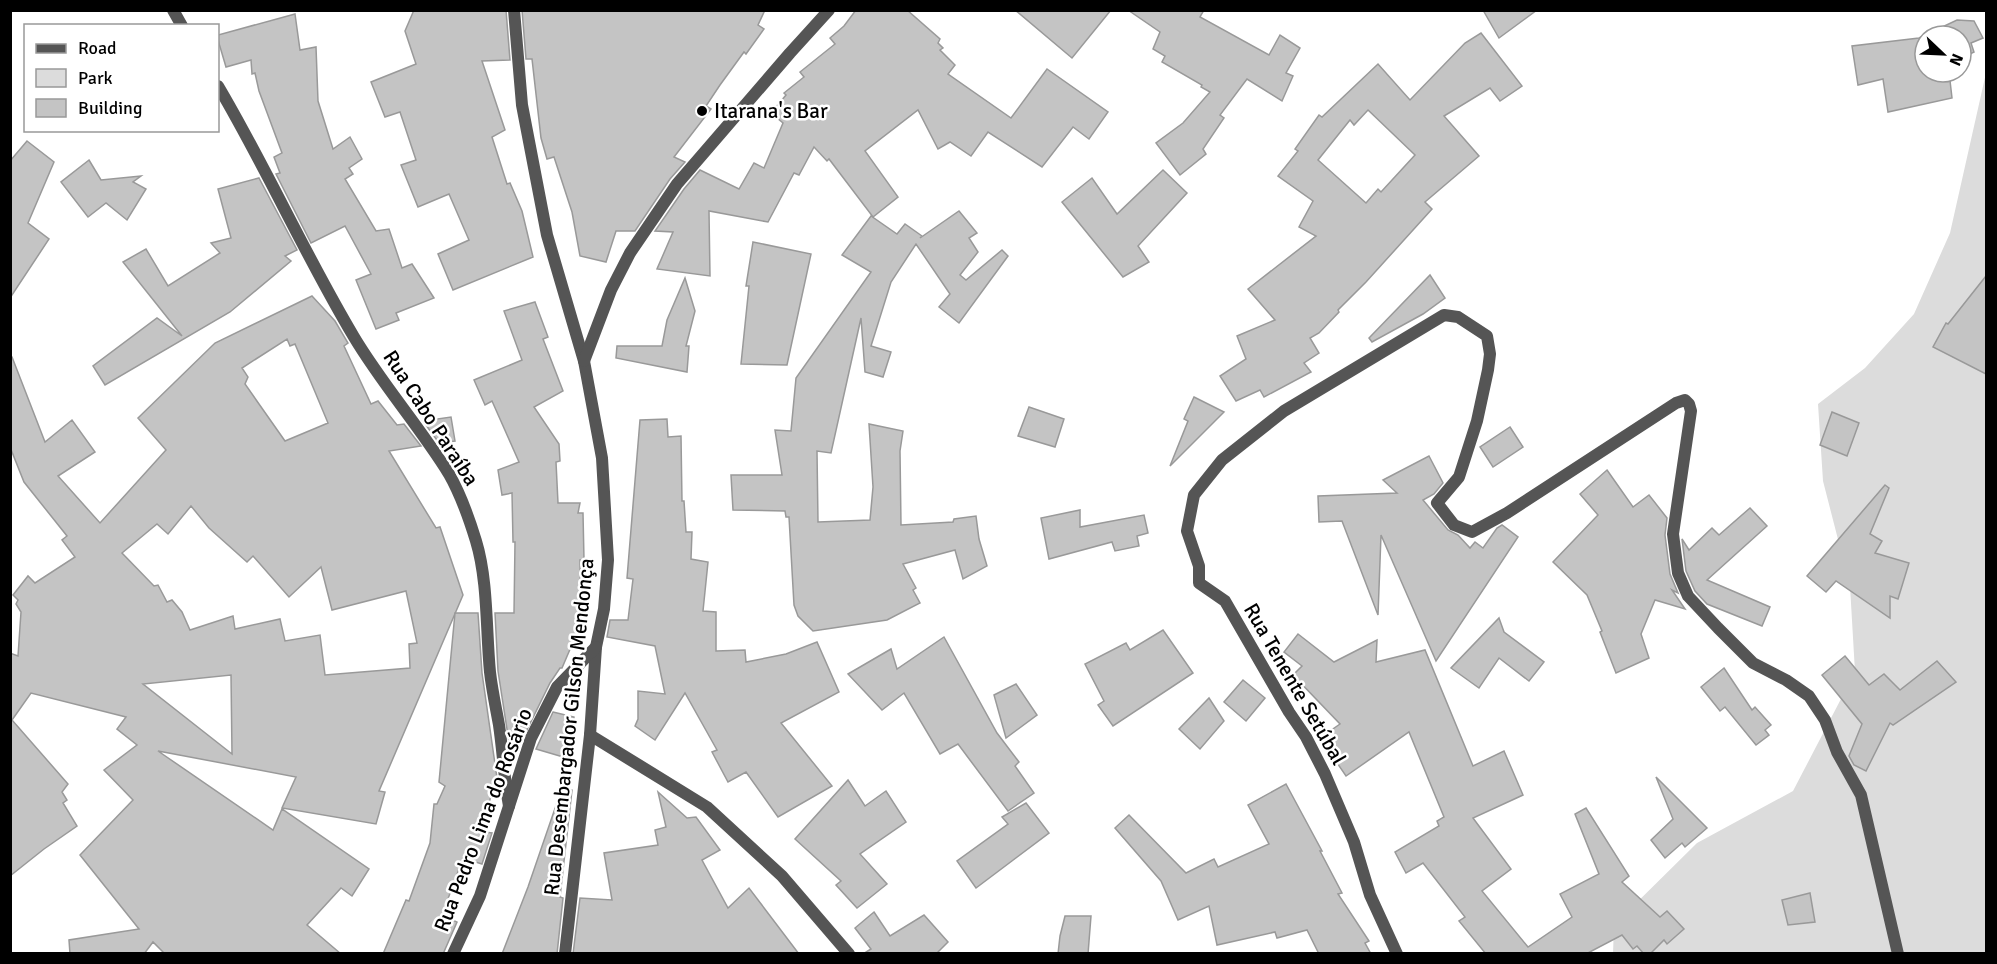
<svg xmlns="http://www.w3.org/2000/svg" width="1997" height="964" font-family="Signika,sans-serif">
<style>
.green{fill:#dcdcdc}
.building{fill:#c4c4c4;stroke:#999;stroke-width:1.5;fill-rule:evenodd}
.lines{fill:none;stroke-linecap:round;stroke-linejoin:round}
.minor{stroke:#555;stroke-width:12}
.poi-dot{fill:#000;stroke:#fff;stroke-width:2}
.labels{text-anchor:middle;stroke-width:5;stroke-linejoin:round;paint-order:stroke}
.poi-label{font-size:21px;fill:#000;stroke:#fff;text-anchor:start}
.street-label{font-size:21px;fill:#000;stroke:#fff}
</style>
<rect width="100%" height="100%" fill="#fff"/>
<polygon class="green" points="1986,73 1986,953 1613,954 1614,925 1697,843 1793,791 1855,672 1850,586 1823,481 1818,404 1865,368 1914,314 1950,233"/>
<g class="building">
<polygon points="414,10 506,10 510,60 482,61 505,130 492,137 507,184 510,183 522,211 533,257 453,290 438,254 469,240 449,194 418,207 401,165 416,160 400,112 385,117 371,82 416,64 405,31"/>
<polygon points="522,10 765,10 758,25 764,29 746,54 744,52 720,85 706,106 711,109 674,157 685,162 670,179 635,231 616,231 606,262 580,256 572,212 554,157 547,159 541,138 532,59 526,59"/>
<polygon points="856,10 907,10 940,39 938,43 943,48 940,50 955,65 948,74 1011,118 1047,69 1108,112 1089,139 1073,127 1042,167 988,132 971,156 950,142 938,149 918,110 865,151 898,197 873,217 829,159 827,161 814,147 799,175 794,173 768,222 709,211 710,276 657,269 673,232 655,231 684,189 700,170 739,189 754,163 764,168 783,123 771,113 786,95 784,93 804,77 800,72 835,44 830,38 844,26"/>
<polygon points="1015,10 1111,10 1072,58"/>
<polygon points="1128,10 1204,10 1200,17 1269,55 1280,35 1300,48 1286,73 1293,76 1282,101 1247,79 1220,115 1224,118 1203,149 1206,154 1180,175 1156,143 1183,123 1210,92 1201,87 1202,85 1162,62 1165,56 1153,49 1160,32"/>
<polygon points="1483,10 1537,10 1499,38"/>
<polygon points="295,14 300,50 316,47 318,101 333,149 350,137 362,159 349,168 353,174 345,179 376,231 389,229 402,268 412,264 434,298 396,313 399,320 376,329 356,280 371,274 345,226 311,243 276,174 280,173 274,157 282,153 259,91 255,73 252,74 251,60 226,67 218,40 218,35"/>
<polygon points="1957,20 1974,21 1983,38 1971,43 1974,52 1961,58 1961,36 1925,36 1925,72 1949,72 1952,98 1888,112 1883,79 1858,85 1852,46 1919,38"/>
<path d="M1481,33L1522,86L1500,101L1490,88L1444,116L1479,156L1425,202L1432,209L1366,282L1338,310L1339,312L1319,333L1310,338L1319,353L1304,363L1311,372L1264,397L1260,390L1236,401L1220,376L1246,359L1237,336L1275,320L1248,289L1316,236L1299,227L1313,201L1278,176L1298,151L1295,149L1319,115L1322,117L1378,64L1410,100L1465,43ZM1368,110L1415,155L1381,192L1378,189L1366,203L1318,160L1350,120L1354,125Z"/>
<polygon points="27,141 54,162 28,223 49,239 10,298 10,161"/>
<polygon points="89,160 101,180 141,176 133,182 146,189 127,220 106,203 88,217 61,182"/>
<polygon points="1163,170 1187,193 1138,246 1149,262 1123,277 1062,202 1092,178 1117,214"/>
<polygon points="259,178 297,250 285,256 291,261 230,312 105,385 93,366 157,318 182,336 123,262 146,249 168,286 220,253 211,243 231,238 218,189"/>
<polygon points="959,211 977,233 969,238 978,252 960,275 966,280 1002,250 1008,256 959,323 939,307 950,294 916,244 891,282 871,346 891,352 883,377 865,372 861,318 831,453 817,451 818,522 870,520 873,487 869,424 903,431 900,451 901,525 953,522 954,519 976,516 979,539 987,566 963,579 955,550 903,564 916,588 913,590 920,603 887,620 813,631 798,616 794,605 789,517 786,517 785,511 733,510 731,475 782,475 775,430 791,431 796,378 871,272 842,255 871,216 897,234 905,224 922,236 920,238"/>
<polygon points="753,242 811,254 787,365 741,364 749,286 746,286"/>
<polygon points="1430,275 1445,298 1423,314 1372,342 1369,338"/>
<polygon points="1986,276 1986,374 1933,347 1946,323 1948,324"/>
<polygon points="685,278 695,311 686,346 689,346 687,372 616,358 617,346 662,346 667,320"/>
<path d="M312,296L335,321L348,343L344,346L371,404L378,401L397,425L404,424L421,446L389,451L436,528L440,527L463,595L379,791L385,792L376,824L282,808L296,777L158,751L273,830L282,809L369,869L352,896L341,888L307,925L341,954H165L153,942L144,954H70L69,940L139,929L80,855L133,800L104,770L137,745L117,729L126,717L31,693L12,720L68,784L62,792L67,800L63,803L77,826L44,849L10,876V653L18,656L21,612L16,604L18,600L13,595L28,576L35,583L75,557L62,540L67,536L24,482L10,447V357H12L45,442L72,420L95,452L58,476L100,523L166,450L138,418L215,343ZM287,339L290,346L295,344L328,423L285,441L245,384L248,377L242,368ZM191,506L209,528L247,562L253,556L289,597L321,567L332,610L406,591L417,643L409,644L410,668L325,675L320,635L285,641L280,619L235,629L233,616L190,630L182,612L172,600L167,602L158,585L154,586L122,553L157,524L168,534ZM231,675L232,754L143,684Z"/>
<polygon points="535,302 548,337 543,339 563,391 534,407 559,444 560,461 556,462 558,503 580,503 578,513 583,513 584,560 580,560 581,640 574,640 562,668 560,668 550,683 520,744 519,743 511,755 498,671 495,613 514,613 515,542 513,542 512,493 502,495 498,470 519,462 492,401 485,405 474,380 522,360 504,311"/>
<polygon points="1194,397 1224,412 1170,466 1188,421 1184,419"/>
<polygon points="1029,407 1064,419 1055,447 1018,436"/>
<polygon points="1832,412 1859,423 1847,456 1820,445"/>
<polygon points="451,417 455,441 439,443 423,421"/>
<polygon points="667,419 668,437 681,436 682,501 684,501 686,532 692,532 691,559 708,562 703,611 716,612 716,651 745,650 746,662 786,654 817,642 839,692 781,723 832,786 778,817 746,772 728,782 712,752 717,750 685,693 655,740 635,726 638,719 638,691 665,694 655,646 607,637 610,620 628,620 633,579 627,578 640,420"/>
<polygon points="1510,427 1523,447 1493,467 1480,447"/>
<polygon points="1429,456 1443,483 1434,494 1423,500 1448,530 1458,535 1470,548 1475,542 1483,548 1497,528 1502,525 1518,537 1436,661 1381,535 1378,615 1342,521 1319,522 1318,496 1397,493 1383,480"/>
<polygon points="1607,470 1633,507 1649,495 1667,518 1665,535 1670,574 1678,593 1672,590 1685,609 1655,600 1641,634 1649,658 1616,673 1600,632 1602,631 1587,595 1553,562 1598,515 1580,494"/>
<polygon points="1885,485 1889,488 1870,534 1882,541 1875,553 1909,563 1898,599 1890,596 1890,618 1836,581 1826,592 1807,576"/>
<polygon points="1750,508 1767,526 1707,580 1770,607 1762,626 1707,604 1695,591 1686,571 1682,539 1689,550 1712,528 1719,535"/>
<polygon points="1080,510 1080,527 1144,515 1148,533 1137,536 1139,546 1115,551 1112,542 1049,559 1041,518"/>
<polygon points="455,613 478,613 482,673 497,778 494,782 488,808 484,832 492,833 482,864 463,858 442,915 457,922 443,954 383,954 406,900 409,901 430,843 434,804 437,804 445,786 439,782"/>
<polygon points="1499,618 1504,632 1544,662 1529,681 1499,658 1479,688 1451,668"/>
<polygon points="1163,630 1193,673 1113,726 1098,705 1104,701 1085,664 1126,643 1130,650"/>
<polygon points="1298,634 1334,662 1377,640 1376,662 1425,650 1473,766 1504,751 1523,795 1473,818 1511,869 1482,891 1528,947 1572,917 1560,894 1599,874 1575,814 1586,808 1629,876 1622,882 1660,917 1667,911 1684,929 1667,944 1664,940 1650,954 1644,954 1637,946 1633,949 1622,935 1586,954 1486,954 1459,921 1465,917 1423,863 1406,873 1395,852 1439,826 1437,821 1444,817 1409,732 1346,776 1320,738 1340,724 1293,675 1302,666 1284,652"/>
<polygon points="944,637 997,733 1019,762 1015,766 1034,793 1008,811 958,744 940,754 904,693 882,710 848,674 891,649 897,669"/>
<polygon points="1845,656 1869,685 1884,674 1900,690 1937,661 1956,682 1893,725 1890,723 1866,771 1854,765 1849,756 1862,724 1822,675"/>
<polygon points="1724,668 1752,710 1755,707 1771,725 1765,730 1769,735 1756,745 1725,707 1720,711 1701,687"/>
<polygon points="1243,680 1265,698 1246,721 1224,702"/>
<polygon points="1016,684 1037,715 1006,738 994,695"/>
<polygon points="1209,698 1224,721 1200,749 1179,729"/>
<polygon points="553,712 574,717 570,759 536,749"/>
<polygon points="1656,777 1707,828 1685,847 1682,843 1665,858 1651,840 1673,819"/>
<polygon points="848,780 865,806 886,791 906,822 860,854 887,884 857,908 836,885 841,881 795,839"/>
<polygon points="1286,784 1322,851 1320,851 1342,893 1338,894 1369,941 1365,943 1371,954 1319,954 1307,930 1277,938 1275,932 1217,945 1209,906 1178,920 1161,881 1115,828 1129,815 1186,873 1214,859 1218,867 1269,844 1248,805"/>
<polygon points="562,788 572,790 560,897 563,898 557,954 502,954 528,887"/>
<polygon points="658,792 687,818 696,817 720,850 702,860 728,908 749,888 799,954 573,954 580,898 612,900 604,853 658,845 655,830 666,827"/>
<polygon points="1026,803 1049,833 976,888 957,861 1008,824 1002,817"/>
<polygon points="1810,893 1815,922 1788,925 1782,900"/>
<polygon points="874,912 890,936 924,915 948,942 936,954 863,954 871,949 855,928"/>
<polygon points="1065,916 1091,916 1088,954 1058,954 1060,936"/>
</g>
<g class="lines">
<g class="minor">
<polyline points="173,10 182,26"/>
<polyline points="514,10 522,105 547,235 584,361 602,458 608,560 604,609 596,647 590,735 565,954"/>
<path d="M218,86C266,167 305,255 354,337C382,384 420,427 449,474C461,495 469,518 476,541C488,580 486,631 490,672C492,690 496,708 499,725C503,752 504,779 509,806"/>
<polyline points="584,361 611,290 630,253 677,184 790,53 829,10"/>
<polyline points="590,735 707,807 782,876 849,954"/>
<polyline points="453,954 480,896 531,738 557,687 596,647"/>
<polyline points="1397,954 1370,895 1354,842 1325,774 1306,737 1289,712 1225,601 1199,583 1199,566 1187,531 1194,495 1222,460 1284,411 1444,315 1458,317 1487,336 1490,354 1488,370 1477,421 1459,477 1437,503 1454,525 1472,532 1507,513 1676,403 1685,400 1689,404 1691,411 1673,534 1678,573 1688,596 1718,628 1753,663 1786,680 1809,696 1825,720 1837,752 1861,795 1898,954"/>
</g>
</g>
<circle class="poi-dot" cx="702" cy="111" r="6"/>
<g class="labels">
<g class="poi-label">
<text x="714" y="118">Itarana's Bar</text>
</g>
<g class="street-label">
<text transform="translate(431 418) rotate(57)" y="7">Rua Cabo Paraíba</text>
<text transform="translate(1295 684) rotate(60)" y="7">Rua Tenente Setúbal</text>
<text transform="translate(569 727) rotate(-84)" y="7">Rua Desembargador Gilson Mendonça</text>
<text transform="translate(483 820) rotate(-69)" y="7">Rua Pedro Lima do Rosário</text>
</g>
</g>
<rect width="1997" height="964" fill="none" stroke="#000000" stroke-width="24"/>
<rect x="24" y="24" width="195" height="108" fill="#ffffff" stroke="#999999" stroke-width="1.5"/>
<rect x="36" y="44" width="30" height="9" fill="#555555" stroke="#999999" stroke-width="1.5"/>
<text x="78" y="54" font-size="18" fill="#000000">Road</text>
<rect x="36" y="69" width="30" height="18" fill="#dcdcdc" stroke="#999999" stroke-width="1.5"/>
<text x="78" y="84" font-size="18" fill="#000000">Park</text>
<rect x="36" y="99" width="30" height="18" fill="#c4c4c4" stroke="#999999" stroke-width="1.5"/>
<text x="78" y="114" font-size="18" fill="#000000">Building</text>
<g transform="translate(1943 54) rotate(113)"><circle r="28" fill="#ffffff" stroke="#999999" stroke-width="1.5"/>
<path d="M0-4.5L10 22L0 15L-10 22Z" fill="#000000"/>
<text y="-9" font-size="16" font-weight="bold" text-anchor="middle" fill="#000000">N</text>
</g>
</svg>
